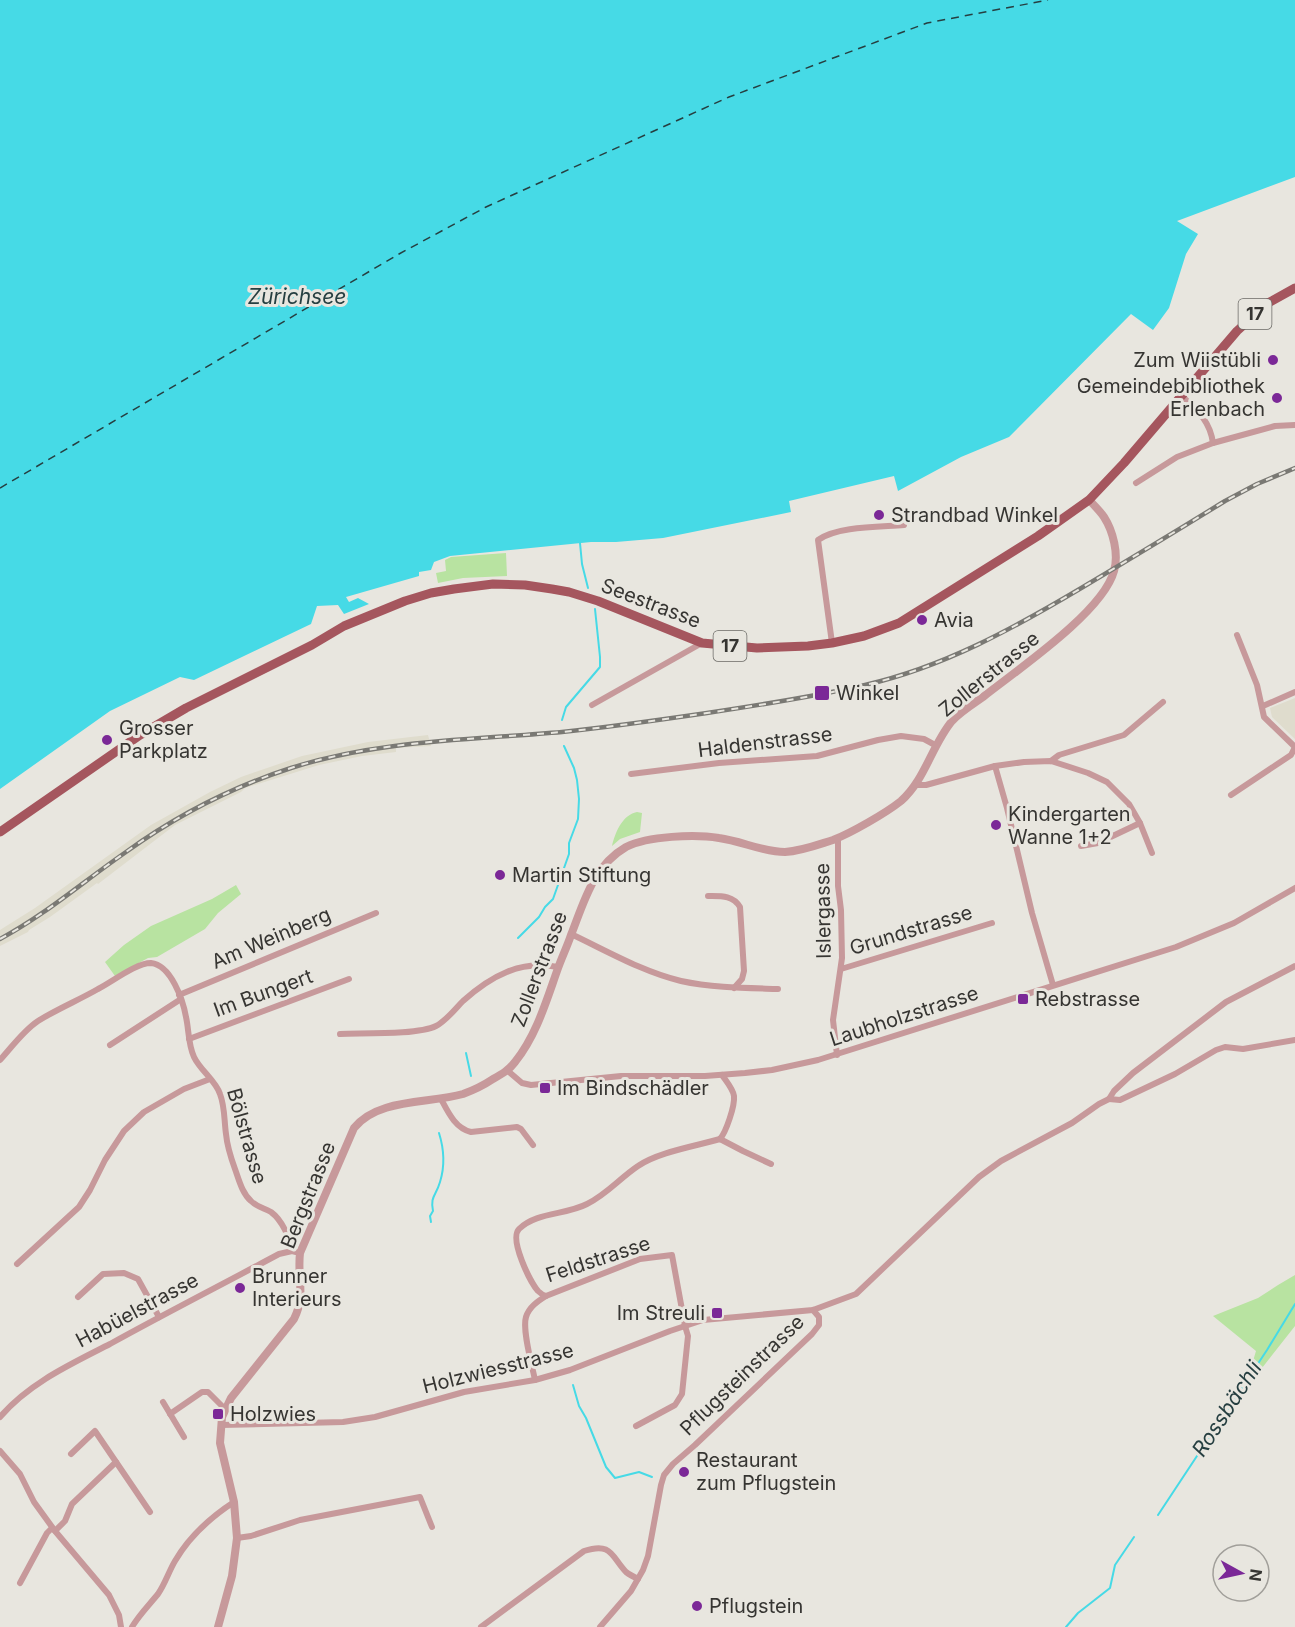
<svg xmlns="http://www.w3.org/2000/svg" width="1295" height="1627" font-family="Inter,sans-serif">
<style>
.built{fill:#dfdccd}
.green{fill:#b8e3a1}
.water{fill:#46dae6}
.lines{fill:none;stroke-linecap:round;stroke-linejoin:round}
.stream{stroke:#46dae6;stroke-width:2}
.ferry{stroke:#263f41;stroke-width:1.5;stroke-dasharray:8 6;stroke-linecap:butt}
.minor{stroke:#c7999b;stroke-width:6}
.tertiary{stroke:#c7999b;stroke-width:8}
.primary{stroke:#a5565e;stroke-width:9}
.rail-casing{stroke:#7a7974;stroke-width:4.5}
.rail{stroke:#e8e6df;stroke-width:2;stroke-dasharray:7;stroke-linecap:butt}
.poi-dot{fill:#7b2897;stroke:#e8e6df;stroke-width:2}
.labels{text-anchor:middle;stroke-width:6;stroke-linejoin:round;paint-order:stroke}
.shield{fill:#e8e6df;stroke:#6b6a66;stroke-width:1.5}
.shield-label{font-size:18px;font-weight:bold;fill:#363532}
.poi-label{font-size:20px;fill:#363532;stroke:#e8e6df;text-anchor:start}
.street-label{font-size:20px;fill:#363532;stroke:#e8e6df}
.water-label{font-size:21px;font-style:italic;fill:#263f41;stroke:#e8e6df}
</style>
<rect width="100%" height="100%" fill="#e8e6df"/>
<g class="built">
<polygon points="1295,698 1295,739 1272,717 1270,708"/>
<polygon points="428,735 431,746 396,748 396,752 362,756 319,765 245,788 241,792 175,825 98,884 97,883 50,917 29,930 28,932 0,946 0,930 35,908 151,825 210,792 241,777 302,756 368,742"/>
</g>
<g class="green">
<polygon points="506,553 507,576 463,578 438,583 436,573 446,571 445,560 451,557"/>
<path d="M637,812L642,813L640,832L620,839L612,846C615,833 622,815 637,812Z"/>
<polygon points="236,885 241,894 218,913 205,929 157,957 148,958 115,976 105,962 124,945 151,926 212,899"/>
<polygon points="1295,1275 1295,1326 1244,1391 1256,1351 1213,1316 1258,1298 1278,1285"/>
</g>
<polygon class="water" points="0,0 1295,0 1295,177 1177,221 1198,234 1186,254 1169,308 1153,330 1131,314 1009,437 961,457 898,491 894,476 789,501 791,512 663,538 616,542 591,542 450,556 434,562 431,570 419,572 419,576 346,597 349,602 358,598 369,604 344,614 338,605 317,606 311,624 194,680 180,677 110,711 0,789"/>
<g class="lines">
<g class="stream">
<polyline points="580,543 582,564 588,588"/>
<polyline points="562,720 566,707 600,667 600,657 595,609"/>
<polyline points="518,938 539,917 545,907 553,899 569,854 569,843 578,819 579,799 577,780 574,768 564,746"/>
<polyline points="466,1053 471,1076"/>
<path d="M431,1222L430,1216L433,1211C430,1196 436,1196 440,1182C445,1166 444,1149 439,1133"/>
<polyline points="573,1385 579,1406 586,1418 606,1467 615,1478 639,1472 652,1477"/>
<polyline points="1158,1515 1267,1350 1295,1304"/>
<polyline points="1066,1627 1078,1613 1110,1588 1115,1565 1134,1537"/>
</g>
<polyline class="ferry" points="0,488 399,254 486,207 729,97 927,23 1048,0"/>
<g class="minor">
<polyline points="1213,443 1275,426 1295,425"/>
<path d="M1136,483L1177,457L1213,443C1210,421 1198,411 1182,396"/>
<polyline points="1237,635 1257,685 1264,717 1295,747"/>
<path d="M832,643L818,540C837,526 880,527 904,525"/>
<polyline points="592,705 702,643"/>
<polyline points="1263,706 1295,692"/>
<polyline points="1051,761 1059,755 1124,735 1163,702"/>
<polyline points="995,766 1007,808 1032,913 1053,985"/>
<polyline points="631,774 719,763 817,756 878,740 901,736 924,739 935,745"/>
<polyline points="915,785 926,785 995,766 1024,762 1051,761 1088,773 1107,782 1129,804 1140,823 1152,853"/>
<polyline points="1231,795 1291,755 1295,747"/>
<polyline points="1081,846 1098,843 1140,823"/>
<path d="M708,896C721,896 733,895 740,907L744,971L742,979L734,988"/>
<path d="M571,934C607,951 643,972 681,981C713,988 746,988 778,989"/>
<polyline points="841,969 992,923"/>
<polyline points="179,995 376,913"/>
<path d="M340,1034C363,1033 418,1035 436,1026C446,1021 455,1009 463,1001C491,976 520,960 558,967"/>
<polyline points="189,1039 349,979"/>
<polyline points="110,1045 181,999"/>
<polyline points="837,1055 833,1020 842,958 841,910 838,886 838,838"/>
<path d="M0,1060C12,1047 23,1031 38,1021C57,1009 79,1000 98,989C112,982 136,963 151,963C171,965 183,1000 186,1017C189,1030 188,1044 194,1057C200,1070 216,1081 220,1094C225,1107 224,1120 226,1134C227,1145 231,1158 235,1169C239,1180 242,1193 251,1201C257,1207 264,1208 271,1212C282,1220 290,1238 292,1251"/>
<polyline points="508,1071 522,1083 531,1085 621,1076 705,1076 745,1073 772,1070 818,1060 1176,947 1234,923 1295,888"/>
<path d="M441,1099C448,1112 455,1128 471,1132L517,1127L521,1129L533,1145"/>
<polyline points="1109,1099 1120,1100 1175,1074 1216,1050 1225,1047 1243,1049 1295,1040"/>
<path d="M720,1139C726,1132 735,1106 734,1096C733,1089 726,1081 722,1075"/>
<polyline points="720,1139 743,1151 771,1164"/>
<polyline points="17,1264 79,1207 90,1190 105,1160 124,1131 144,1112 184,1089 210,1079"/>
<path d="M546,1296C543,1295 541,1294 538,1291C530,1282 509,1239 519,1229C536,1212 566,1215 587,1204C606,1195 620,1178 638,1166C658,1152 696,1146 720,1139"/>
<polyline points="78,1297 103,1274 124,1273 138,1279 159,1317"/>
<path d="M535,1380C532,1365 522,1330 526,1317C529,1307 538,1301 546,1296L640,1259L672,1255L685,1326L688,1336L682,1394L675,1405L636,1426"/>
<polyline points="163,1402 184,1437"/>
<polyline points="170,1414 202,1392 208,1392 225,1409"/>
<path d="M0,1417C29,1383 71,1364 110,1344C166,1313 223,1284 279,1254L292,1251L296,1252"/>
<polyline points="221,1425 343,1422 375,1417 464,1392 535,1380 570,1370 670,1331 703,1320 813,1310 856,1294 979,1177 1001,1161 1072,1123 1099,1104 1109,1099 1114,1091 1133,1073 1226,1002 1295,966"/>
<polyline points="0,1451 20,1474 34,1502 55,1531 109,1595 119,1615 121,1627"/>
<polyline points="71,1454 95,1431 150,1512"/>
<polyline points="55,1531 65,1521 72,1504 116,1462"/>
<polyline points="237,1538 251,1536 300,1520 420,1497 432,1527"/>
<polyline points="20,1583 47,1533 52,1528"/>
<path d="M132,1627C139,1615 149,1605 158,1594C165,1584 169,1571 175,1561C189,1537 211,1517 234,1502"/>
<path d="M481,1627L584,1551C612,1542 611,1556 626,1572C630,1575 634,1577 638,1579"/>
<polyline points="600,1627 631,1591 643,1570 648,1556 661,1485 664,1475 673,1464 695,1445 812,1334 819,1325 819,1317 813,1310"/>
</g>
<path class="tertiary" d="M218,1627L232,1576L237,1538L234,1502L220,1443L222,1417L231,1398L294,1319C306,1295 297,1278 300,1253L354,1128C378,1098 428,1104 463,1094C474,1090 484,1085 493,1079C502,1074 509,1070 515,1062C536,1036 546,1002 557,971C561,959 567,947 571,935C584,902 593,866 626,847C648,836 695,834 719,838C742,841 762,852 785,852C802,851 817,845 833,840C851,833 886,813 901,801C925,780 932,745 952,721C960,712 973,704 983,697C1017,670 1103,612 1114,571C1119,554 1113,531 1104,517C1100,511 1094,505 1089,500"/>
<polyline class="primary" points="0,832 140,735 186,708 312,645 344,626 405,601 431,593 454,589 493,584 525,585 552,589 569,592 598,601 702,643 757,648 808,646 832,643 864,636 899,623 1038,536 1089,500 1124,463 1237,331 1268,303 1295,288"/>
<defs>
<path id="rail" d="M0,939C45,915 84,881 126,852C176,816 232,787 291,768C378,740 472,740 562,732C610,727 659,720 707,713C760,705 813,697 865,685C944,667 1014,628 1083,587C1130,559 1178,530 1225,501L1257,484L1295,468"/>
</defs>
<use href="#rail" class="rail-casing"/>
<use href="#rail" class="rail"/>
</g>
<g class="poi-dot">
<circle cx="1273" cy="360" r="6"/>
<circle cx="1277" cy="398" r="6"/>
<circle cx="879" cy="515" r="6"/>
<circle cx="922" cy="620" r="6"/>
<rect x="814" y="685" width="16" height="16" rx="3"/>
<circle cx="107" cy="740" r="6"/>
<circle cx="996" cy="825" r="6"/>
<circle cx="500" cy="875" r="6"/>
<rect x="1017" y="993" width="12" height="12" rx="3"/>
<rect x="539" y="1082" width="12" height="12" rx="3"/>
<circle cx="240" cy="1288" r="6"/>
<rect x="711" y="1307" width="12" height="12" rx="3"/>
<rect x="212" y="1408" width="12" height="12" rx="3"/>
<circle cx="684" cy="1472" r="6"/>
<circle cx="697" cy="1606" r="6"/>
</g>
<g class="labels">
<g class="shield">
<rect x="1238.5" y="299" width="33" height="30" rx="4.5"/>
<rect x="713.5" y="631" width="33" height="30" rx="4.5"/>
</g>
<g class="shield-label">
<text x="1255" y="320">17</text>
<text x="730" y="652">17</text>
</g>
<g class="poi-label">
<text x="1261" y="367" text-anchor="end">Zum Wiistübli</text>
<text x="1265" y="393" text-anchor="end">Gemeindebibliothek<tspan x="1265" dy="23">Erlenbach</tspan></text>
<text x="891" y="522">Strandbad Winkel</text>
<text x="934" y="627">Avia</text>
<text x="836" y="700">Winkel</text>
<text x="119" y="735">Grosser<tspan x="119" dy="23">Parkplatz</tspan></text>
<text x="1008" y="821">Kindergarten<tspan x="1008" dy="23">Wanne 1+2</tspan></text>
<text x="512" y="882">Martin Stiftung</text>
<text x="1035" y="1006">Rebstrasse</text>
<text x="557" y="1095">Im Bindschädler</text>
<text x="252" y="1283">Brunner<tspan x="252" dy="23">Interieurs</tspan></text>
<text x="705" y="1320" text-anchor="end">Im Streuli</text>
<text x="230" y="1421">Holzwies</text>
<text x="696" y="1467">Restaurant<tspan x="696" dy="23">zum Pflugstein</tspan></text>
<text x="709" y="1613">Pflugstein</text>
</g>
<g class="street-label">
<text transform="translate(651 603) rotate(21)" y="7">Seestrasse</text>
<text transform="translate(989 674) rotate(-39)" y="7">Zollerstrasse</text>
<text transform="translate(765 742) rotate(-7)" y="7">Haldenstrasse</text>
<text transform="translate(823 911) rotate(-91)" y="7">Islergasse</text>
<text transform="translate(911 930) rotate(-17)" y="7">Grundstrasse</text>
<text transform="translate(271 938) rotate(-23)" y="7">Am Weinberg</text>
<text transform="translate(539 969) rotate(-69)" y="7">Zollerstrasse</text>
<text transform="translate(263 993) rotate(-20)" y="7">Im Bungert</text>
<text transform="translate(904 1016) rotate(-18)" y="7">Laubholzstrasse</text>
<text transform="translate(247 1136) rotate(74)" y="7">Bölstrasse</text>
<text transform="translate(308 1195) rotate(-68)" y="7">Bergstrasse</text>
<text transform="translate(598 1259) rotate(-18)" y="7">Feldstrasse</text>
<text transform="translate(137 1310) rotate(-28)" y="7">Habüelstrasse</text>
<text transform="translate(498 1368) rotate(-14)" y="7">Holzwiesstrasse</text>
<text transform="translate(742 1375) rotate(-44)" y="7">Pflugsteinstrasse</text>
</g>
<g class="water-label">
<text x="297" y="304">Zürichsee</text>
<text transform="translate(1227 1409) rotate(-57)" y="7">Rossbächli</text>
</g>
</g>
<g transform="translate(1241 1573) rotate(98)"><circle r="28" fill="#e8e6df" stroke="#a19f9a" stroke-width="1.5"/>
<path d="M0-4.5L10 22L0 15L-10 22Z" fill="#7b2897"/>
<text y="-9" font-size="16" font-weight="bold" text-anchor="middle" fill="#363532">N</text>
</g>
</svg>
